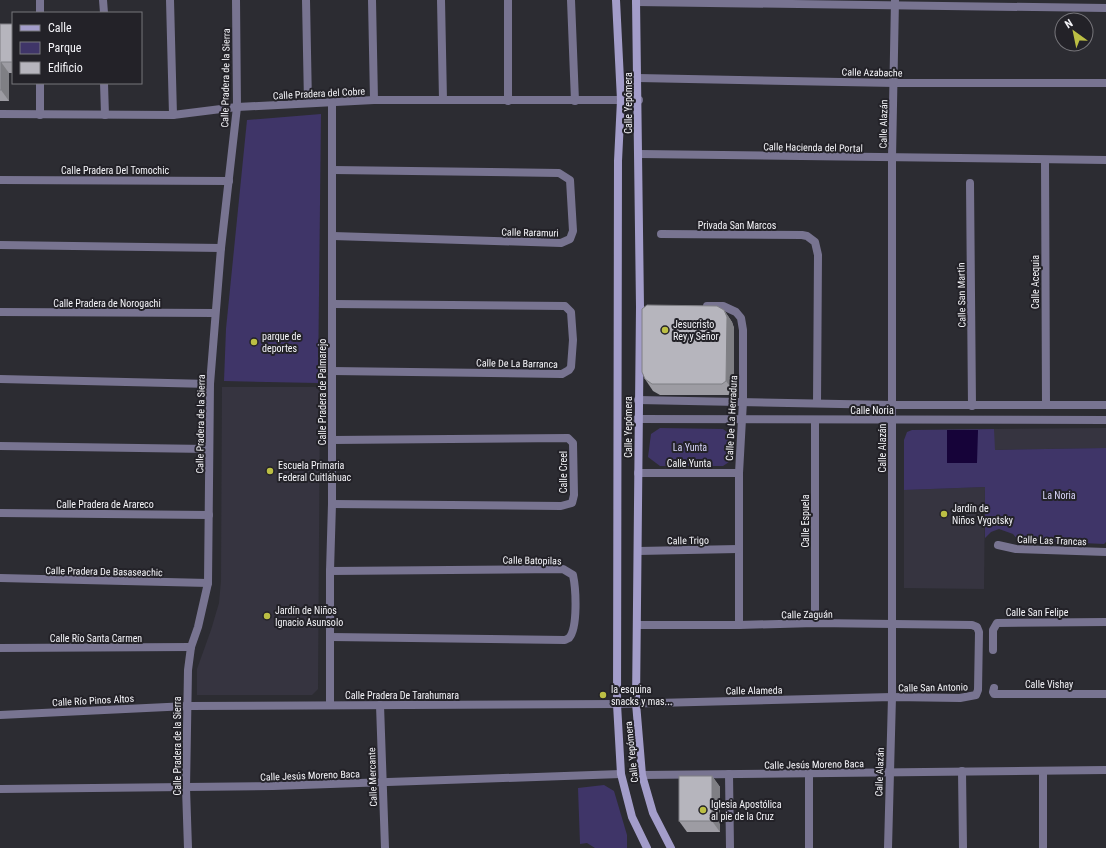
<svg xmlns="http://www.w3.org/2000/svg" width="1106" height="848" font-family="'Roboto Condensed',sans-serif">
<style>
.built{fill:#363440}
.green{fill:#3f3568}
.water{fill:#160339}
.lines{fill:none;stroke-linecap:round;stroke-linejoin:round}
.minor{stroke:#787491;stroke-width:8}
.tertiary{stroke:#787491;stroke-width:8}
.secondary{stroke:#a39dca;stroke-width:8}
.wall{fill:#9d9ca3}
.shaded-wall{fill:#7f7f84}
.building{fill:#b6b5bd;stroke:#7f7f84}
.poi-dot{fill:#bcbf44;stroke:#232228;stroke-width:1.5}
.labels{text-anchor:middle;stroke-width:4;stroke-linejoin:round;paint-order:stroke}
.street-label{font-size:10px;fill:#f4f4f8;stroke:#232228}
.poi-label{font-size:10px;fill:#f4f4f8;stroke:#232228;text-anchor:start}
.park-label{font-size:10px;fill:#d9d5fa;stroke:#232228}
</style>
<rect width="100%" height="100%" fill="#2c2c32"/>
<g class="built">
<polygon points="222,387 320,387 318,689 312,695 197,695 197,669 211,630 219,603 221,581"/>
<polygon points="1106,428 1106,448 994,450 994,429"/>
<polygon points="985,487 984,589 904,588 904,490"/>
</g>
<g class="green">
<polygon points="321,114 318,383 224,381 226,329 247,120"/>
<polygon points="660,428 723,429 732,436 732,460 723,466 660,466 648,457 651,434"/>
<polygon points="994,429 995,450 1106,448 1106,542 1104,544 1018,540 1013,534 999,529 991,532 985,538 985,487 904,490 904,440 907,432 912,430"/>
<polygon points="604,785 614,791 627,835 627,848 595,848 587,843 580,844 578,788"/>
</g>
<polygon class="water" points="947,430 978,430 977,463 947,463"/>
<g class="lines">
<g class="minor">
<polyline points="103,0 104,13"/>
<polyline points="170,0 173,115"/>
<polyline points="306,0 308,103"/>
<polyline points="372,0 374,100"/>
<polyline points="441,0 443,100"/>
<polyline points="508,0 508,101"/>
<polyline points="571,0 575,101"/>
<polyline points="636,2 1106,8"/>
<polyline points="40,13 40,0"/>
<polyline points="638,78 894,83 1106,83"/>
<polyline points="40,83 40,115"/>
<polyline points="104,83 105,115"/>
<polyline points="0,114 173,115 237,107 374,100 639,100"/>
<polyline points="639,154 1106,160"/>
<polyline points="1045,160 1046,405"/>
<polyline points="333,170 559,173 570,180 573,231 570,239 561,243 333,236"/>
<polyline points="0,180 229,181"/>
<polyline points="970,183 972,406"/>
<polyline points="661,234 802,235 807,236 815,242 818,255 817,403"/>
<polyline points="0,245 221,248"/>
<polyline points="707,306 723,306 736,312 741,318 743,330 743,401 739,473 739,625"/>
<polyline points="0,312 215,313"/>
<polyline points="332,371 562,374 569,370 571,367 573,340 571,312 565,306 333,304"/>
<polyline points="0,379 210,384"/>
<polyline points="815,420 815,623"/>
<polyline points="0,446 208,449"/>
<polyline points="638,473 739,473"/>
<polyline points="332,504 561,506 572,503 574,495 573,443 568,438 332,440"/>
<polyline points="0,513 209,515"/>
<polyline points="998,545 1016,549 1106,552"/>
<polyline points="638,551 738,549"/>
<path d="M330,571L563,569L573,575C576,589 578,628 569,638L565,640L331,637"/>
<polyline points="0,578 208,583"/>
<polyline points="0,648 191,647"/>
<polyline points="993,650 993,630 997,623 1106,622"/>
<polyline points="994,688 993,692 994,694 1106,694"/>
<polyline points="330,704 330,571 332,504 332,103"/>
<polyline points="380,705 385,848"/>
<polyline points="0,715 188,706 617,704 892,697 960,698 976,695 978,690 979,632 977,627 972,625 815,623 739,625 637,625"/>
<polyline points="962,771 963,848"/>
<polyline points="1043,771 1043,848"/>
<polyline points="729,774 730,848"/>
<polyline points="809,774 809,848"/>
<polyline points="642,775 1106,770"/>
<polyline points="0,789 273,786 621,774"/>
<polyline points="188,848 186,788 188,670 191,647 198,627 208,583 210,384 221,248 237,107 236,0"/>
<polyline points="888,848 892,697 892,158 895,0"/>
</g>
<g class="tertiary">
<polyline points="638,400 892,405 1106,405"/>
<polyline points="637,419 1106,420"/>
</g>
<g class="secondary">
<polyline points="616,0 621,100 618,161 617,704 621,774 632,817 647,848"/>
<polyline points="636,0 640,307 636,703 642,775 653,813 671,848"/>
</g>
</g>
<g class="wall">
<polygon points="0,24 13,24 13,73 9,73 9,101 0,101"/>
<polygon points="724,310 732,322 734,328 734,392 730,395 660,395 653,391 645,379"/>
<polygon points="712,776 720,787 720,832 687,832 679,821"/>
</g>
<g class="shaded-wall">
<polygon points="1,62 9,73 9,101 1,90"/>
<polygon points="724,310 732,322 734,328 734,392 726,381"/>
<polygon points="712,776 720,787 720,832 712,821"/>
</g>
<g class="building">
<polygon points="0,24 13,24 13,62 1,62 1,90 0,90"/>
<polygon points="647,305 717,306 724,310 727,317 726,381 722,384 652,384 645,379 642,372 642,309"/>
<rect x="679" y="776" width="33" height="45"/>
</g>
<g class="poi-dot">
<circle cx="665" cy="330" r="4"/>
<circle cx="254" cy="342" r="4"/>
<circle cx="270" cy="471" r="4"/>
<circle cx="944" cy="514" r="4"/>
<circle cx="267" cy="616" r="4"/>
<circle cx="603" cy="695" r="4"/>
<circle cx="703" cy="810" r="4"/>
</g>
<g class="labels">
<g class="street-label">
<text transform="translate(872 72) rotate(1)" y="4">Calle Azabache</text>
<text transform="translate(225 78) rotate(-89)" y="4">Calle Pradera de la Sierra</text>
<text transform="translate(319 93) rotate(-3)" y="4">Calle Pradera del Cobre</text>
<text transform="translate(628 103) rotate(-90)" y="4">Calle Yepómera</text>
<text transform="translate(883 124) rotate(-89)" y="4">Calle Alazán</text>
<text transform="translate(813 147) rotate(1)" y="4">Calle Hacienda del Portal</text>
<text x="115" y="174">Calle Pradera Del Tomochic</text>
<text x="737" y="229">Privada San Marcos</text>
<text transform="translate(530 232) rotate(1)" y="4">Calle Raramuri</text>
<text transform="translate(1035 282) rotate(-90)" y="4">Calle Acequia</text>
<text transform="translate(961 295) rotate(-91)" y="4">Calle San Martín</text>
<text x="107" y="307">Calle Pradera de Norogachi</text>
<text transform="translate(517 363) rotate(1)" y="4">Calle De La Barranca</text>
<text transform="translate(322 392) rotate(-90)" y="4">Calle Pradera de Palmarejo</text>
<text x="872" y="414">Calle Noria</text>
<text transform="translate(731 418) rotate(-87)" y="4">Calle De La Herradura</text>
<text transform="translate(200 424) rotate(-89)" y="4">Calle Pradera de la Sierra</text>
<text transform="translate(628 427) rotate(-90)" y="4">Calle Yepómera</text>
<text transform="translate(882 448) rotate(-90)" y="4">Calle Alazán</text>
<text x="689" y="467">Calle Yunta</text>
<text transform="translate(563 472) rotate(-90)" y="4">Calle Creel</text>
<text x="105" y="508">Calle Pradera de Arareco</text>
<text transform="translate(805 521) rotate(-90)" y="4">Calle Espuela</text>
<text transform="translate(688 540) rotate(-1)" y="4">Calle Trigo</text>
<text transform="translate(1052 540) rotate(2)" y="4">Calle Las Trancas</text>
<text transform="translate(532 560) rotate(1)" y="4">Calle Batopilas</text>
<text transform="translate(104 571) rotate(1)" y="4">Calle Pradera De Basaseachic</text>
<text x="1037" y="616">Calle San Felipe</text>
<text transform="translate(807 614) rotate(-1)" y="4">Calle Zaguán</text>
<text x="96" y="642">Calle Río Santa Carmen</text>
<text x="1049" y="688">Calle Vishay</text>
<text transform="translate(933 687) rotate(-1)" y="4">Calle San Antonio</text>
<text transform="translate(754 690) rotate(-1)" y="4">Calle Alameda</text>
<text x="402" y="699">Calle Pradera De Tarahumara</text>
<text transform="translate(93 700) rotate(-3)" y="4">Calle Río Pinos Altos</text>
<text transform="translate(177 746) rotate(-90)" y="4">Calle Pradera de la Sierra</text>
<text transform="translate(631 752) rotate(-96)" y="4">Calle Yepómera</text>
<text transform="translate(814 764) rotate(-1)" y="4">Calle Jesús Moreno Baca</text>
<text transform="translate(879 772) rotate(-88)" y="4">Calle Alazán</text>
<text transform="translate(310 775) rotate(-2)" y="4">Calle Jesús Moreno Baca</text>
<text transform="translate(372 777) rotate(-92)" y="4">Calle Mercante</text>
</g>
<g class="poi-label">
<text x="673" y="328">Jesucristo<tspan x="673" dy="12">Rey y Señor</tspan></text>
<text x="262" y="340">parque de<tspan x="262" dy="12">deportes</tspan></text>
<text x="278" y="469">Escuela Primaria<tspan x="278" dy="12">Federal Cuitláhuac</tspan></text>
<text x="952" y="512">Jardín de<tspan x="952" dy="12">Niños Vygotsky</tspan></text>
<text x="275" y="614">Jardín de Niños<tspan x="275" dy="12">Ignacio Asunsolo</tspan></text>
<text x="611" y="693">la esquina<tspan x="611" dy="12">snacks y mas...</tspan></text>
<text x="711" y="808">Iglesia Apostólica<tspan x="711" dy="12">al pie de la Cruz</tspan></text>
</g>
<g class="park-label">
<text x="690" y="451">La Yunta</text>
<text x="1059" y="499">La Noria</text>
</g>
</g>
<rect x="12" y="12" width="130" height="72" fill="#232228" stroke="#77767b"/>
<rect x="20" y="25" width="20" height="6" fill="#a39dca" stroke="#77767b"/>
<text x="48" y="32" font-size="12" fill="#f4f4f8">Calle</text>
<rect x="20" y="42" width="20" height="12" fill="#3f3568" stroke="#77767b"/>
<text x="48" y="52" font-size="12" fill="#f4f4f8">Parque</text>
<rect x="20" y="62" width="20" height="12" fill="#b6b5bd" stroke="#77767b"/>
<text x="48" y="72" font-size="12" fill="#f4f4f8">Edificio</text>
<g transform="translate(1074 32) rotate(327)"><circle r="19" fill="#232228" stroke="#77767b"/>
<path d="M0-3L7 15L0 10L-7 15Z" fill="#bcbf44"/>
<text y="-6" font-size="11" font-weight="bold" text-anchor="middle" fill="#f4f4f8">N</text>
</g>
</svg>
